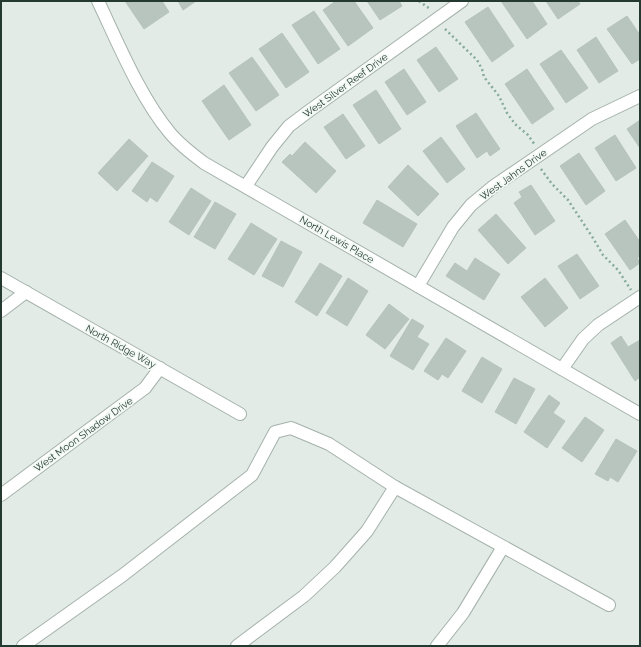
<svg xmlns="http://www.w3.org/2000/svg" width="641" height="647" font-family="Raleway,sans-serif">
<style>
.building{fill:#b8c5be;stroke:#b6c4bb}
.lines{fill:none;stroke-linecap:round;stroke-linejoin:round}
.minor-casing{stroke:#a5b2ab;stroke-width:14}
.path{stroke:#86ab99;stroke-width:2.5;stroke-dasharray:2 3;stroke-linecap:butt}
.minor{stroke:#fff;stroke-width:12}
.labels{text-anchor:middle;stroke-width:3.5;stroke-linejoin:round;paint-order:stroke}
.street-label{font-size:10px;fill:#243a30;stroke:#f2f8f4}
</style>
<rect width="100%" height="100%" fill="#e2ebe5"/>
<g class="building">
<polygon points="125,1 162,1 169,12 144,29"/>
<polygon points="178,1 196,1 183,10"/>
<polygon points="336,1 354,1 373,28 348,46 323,10"/>
<polygon points="367,1 399,1 402,6 380,20"/>
<polygon points="501,1 532,1 547,24 527,39"/>
<polygon points="546,1 578,1 580,4 558,19"/>
<polygon points="488,7 514,46 492,62 465,22"/>
<polygon points="314,11 340,49 318,64 292,25"/>
<polygon points="627,16 640,35 640,59 632,64 607,29"/>
<polygon points="282,33 309,72 286,88 259,49"/>
<polygon points="596,37 618,71 599,83 577,50"/>
<polygon points="436,47 458,79 439,92 417,60"/>
<polygon points="561,50 588,88 566,103 540,64"/>
<polygon points="252,57 279,95 256,111 229,73"/>
<polygon points="404,69 426,102 407,115 385,82"/>
<polygon points="527,69 554,109 532,124 505,84"/>
<polygon points="224,85 251,125 229,140 202,101"/>
<polygon points="376,90 401,129 379,144 353,105"/>
<polygon points="476,113 500,149 490,156 487,151 477,158 456,126"/>
<polygon points="343,114 365,146 346,159 324,127"/>
<polygon points="640,120 640,148 627,129"/>
<polygon points="615,135 636,168 616,181 595,148"/>
<polygon points="441,137 465,169 447,183 423,151"/>
<polygon points="129,139 148,156 117,191 98,173"/>
<polygon points="305,142 336,171 316,193 282,162 290,154 292,156"/>
<polygon points="579,153 605,191 586,205 560,166"/>
<polygon points="152,162 174,176 157,202 150,197 147,202 132,191"/>
<polygon points="408,165 439,194 418,216 388,187"/>
<polygon points="531,185 555,221 535,235 514,203 522,197 519,192"/>
<polygon points="191,188 211,201 189,235 169,222"/>
<polygon points="377,200 417,224 403,247 363,223"/>
<polygon points="215,202 236,214 215,249 194,237"/>
<polygon points="496,214 526,248 508,264 478,230"/>
<polygon points="625,220 640,242 640,256 637,258 640,263 630,270 605,234"/>
<polygon points="251,223 277,239 254,275 228,259"/>
<polygon points="281,241 302,252 283,287 262,276"/>
<polygon points="577,254 599,286 580,299 558,266"/>
<polygon points="475,258 500,274 484,300 446,276 455,263 467,271"/>
<polygon points="320,263 342,276 317,316 295,302"/>
<polygon points="348,278 368,291 347,326 326,313"/>
<polygon points="545,278 568,308 545,327 521,297"/>
<polygon points="389,304 409,319 385,349 366,335"/>
<polygon points="412,319 424,326 417,337 429,344 413,370 390,356"/>
<polygon points="621,336 628,347 640,340 640,377 635,381 611,343"/>
<polygon points="446,338 466,351 448,378 442,374 438,380 424,371"/>
<polygon points="482,357 502,369 482,403 462,391"/>
<polygon points="514,378 535,389 516,424 495,412"/>
<polygon points="549,395 560,403 553,413 565,421 547,448 524,432"/>
<polygon points="585,417 604,430 582,462 562,448"/>
<polygon points="616,439 637,451 618,482 610,477 608,481 595,474"/>
</g>
<g class="lines">
<defs>
<g id="minor">
<path d="M98,1C118,43 140,97 170,133C180,145 192,154 204,163L640,414"/>
<polyline points="246,186 272,147 289,126 309,111 462,1"/>
<polyline points="1,278 240,414"/>
<polyline points="418,286 453,227 471,205 494,186 592,119 640,96"/>
<polyline points="1,311 26,292"/>
<polyline points="562,369 583,339 598,325 640,297"/>
<polyline points="1,495 145,388 160,368"/>
<polyline points="23,646 123,575 252,475 275,432 291,428 329,444 395,487 609,605"/>
<polyline points="237,646 304,596 335,567 367,531 395,487"/>
<polyline points="437,646 463,613 503,547"/>
</g>
</defs>
<use href="#minor" class="minor-casing"/>
<g class="path">
<polyline points="419,1 430,9"/>
<polyline points="445,29 477,60 482,69 484,77 499,96 507,113 515,124 528,135 535,145"/>
<polyline points="541,169 552,184 568,200 593,238 603,255 618,270 631,290"/>
</g>
<use href="#minor" class="minor"/>
</g>
<g class="labels">
<g class="street-label">
<text transform="translate(345 85) rotate(-36)" y="4">West Silver Reef Drive</text>
<text transform="translate(513 174) rotate(-36)" y="4">West Jahns Drive</text>
<text transform="translate(337 239) rotate(30)" y="4">North Lewis Place</text>
<text transform="translate(121 346) rotate(29)" y="4">North Ridge Way</text>
<text transform="translate(83 434) rotate(-36)" y="4">West Moon Shadow Drive</text>
</g>
</g>
<rect width="641" height="647" fill="none" stroke="#243a30" stroke-width="4"/>
</svg>
